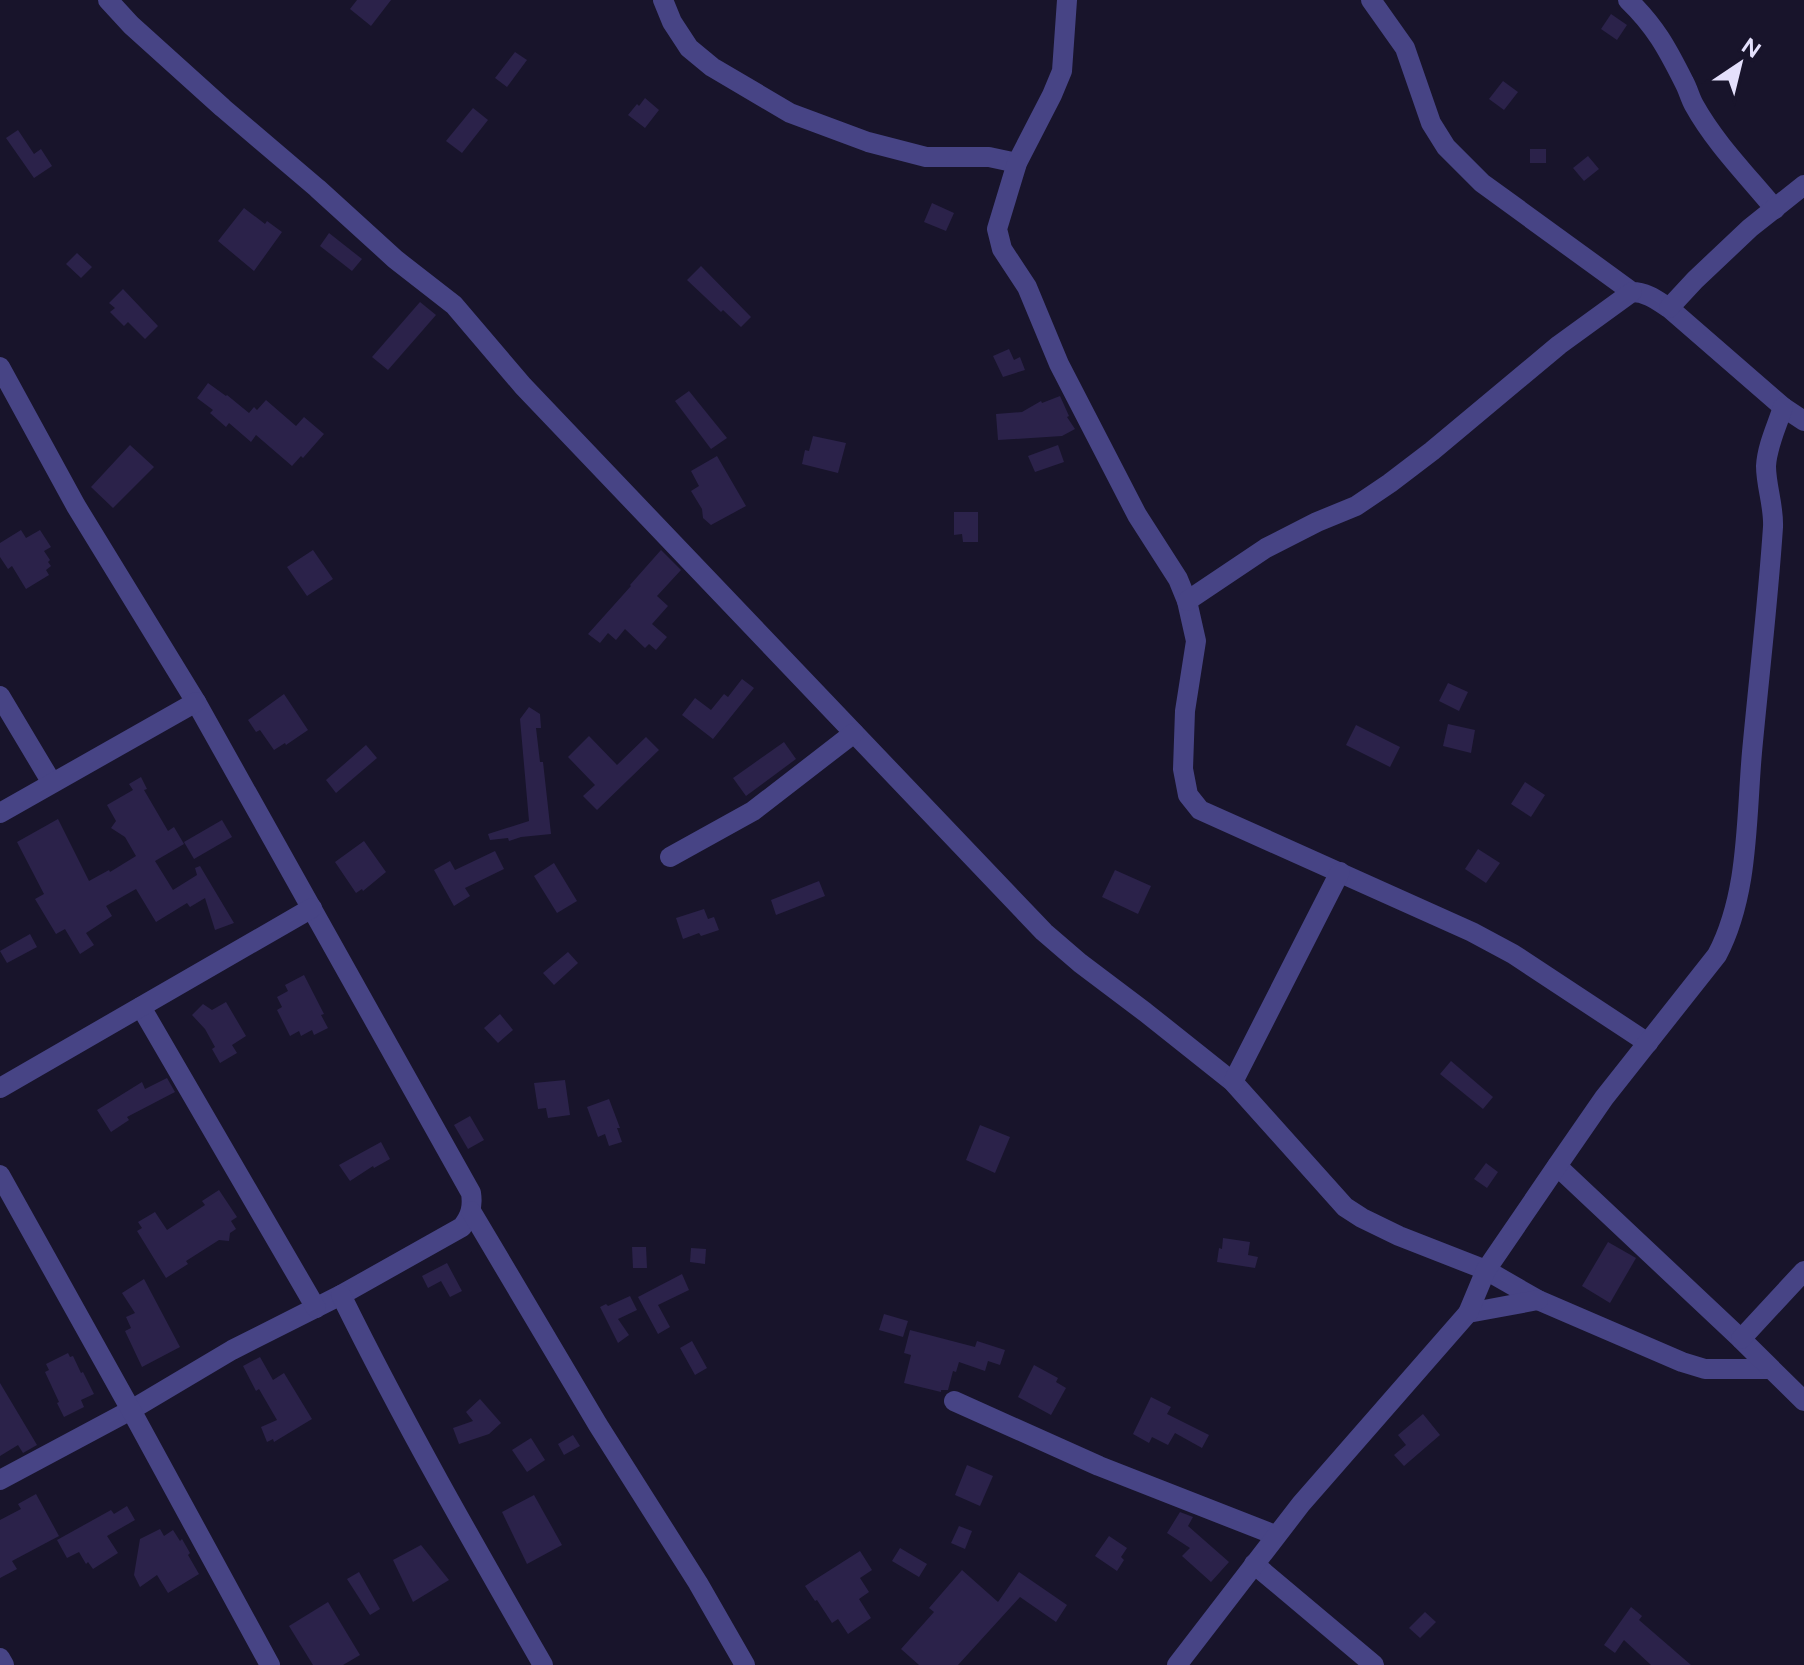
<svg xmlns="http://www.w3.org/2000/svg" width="1804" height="1665" font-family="Figtree,sans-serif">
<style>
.building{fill:#2b224a}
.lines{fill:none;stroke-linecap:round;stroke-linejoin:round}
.minor{stroke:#474485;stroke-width:20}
</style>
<rect width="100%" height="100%" fill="#18142b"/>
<g class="building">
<polygon points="357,0 391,0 371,26 350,9"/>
<polygon points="1611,14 1627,25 1617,40 1601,29"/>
<polygon points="515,52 527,60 507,87 495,78"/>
<polygon points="1503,81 1518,92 1504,110 1489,99"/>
<polygon points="645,98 659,110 645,128 628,115 637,104 639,106"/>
<polygon points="473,108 488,120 462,153 446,141"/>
<polygon points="18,130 34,154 41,149 52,166 34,178 6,138"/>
<rect x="1530" y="149" width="16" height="14"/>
<polygon points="1588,156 1599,169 1584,181 1573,168"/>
<polygon points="932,203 954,213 946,231 924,222"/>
<polygon points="244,208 265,224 267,221 282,232 254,271 218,241"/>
<polygon points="329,233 362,259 352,271 320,246"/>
<polygon points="77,253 92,267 81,278 66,264"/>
<polygon points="701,266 751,317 741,327 723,310 721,312 687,280"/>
<polygon points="123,289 158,326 145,339 128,322 124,326 110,312 115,308 109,303"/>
<polygon points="420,302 436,315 388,370 372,357"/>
<polygon points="1009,349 1014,360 1020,357 1025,370 1003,377 993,356"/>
<polygon points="208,383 226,396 227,395 249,413 254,407 257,410 266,400 296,426 304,417 324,434 303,458 301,456 292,466 256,435 251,442 229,423 226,427 210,413 213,410 197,398"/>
<polygon points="689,391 727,438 711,449 675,401"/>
<polygon points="1060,396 1069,416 1067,417 1075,429 1062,436 998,440 996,414 1022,412 1041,401 1042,403"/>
<polygon points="813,436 846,443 838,473 802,464 805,450 809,451"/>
<polygon points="130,445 154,467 113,508 91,487"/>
<polygon points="1058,445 1064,462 1035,472 1028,456"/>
<polygon points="717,456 746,506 711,525 703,518 702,509 691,491 699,486 691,471"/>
<polygon points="954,512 978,512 978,542 963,542 962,534 954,535"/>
<polygon points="21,530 26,538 40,530 51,547 44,551 50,560 48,562 51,566 46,570 49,575 26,589 12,566 8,569 0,557 0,543"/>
<polygon points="313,550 333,579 307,596 287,567"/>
<polygon points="661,550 681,570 657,596 668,606 652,624 667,637 656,650 649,644 645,648 625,629 616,640 608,633 600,643 588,634 631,586 630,585"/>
<polygon points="742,679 754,688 713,739 682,715 695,698 711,710 724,694 728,697"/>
<polygon points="1448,683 1468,692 1459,711 1439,701"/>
<polygon points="284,694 308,730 286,745 285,743 274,750 260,730 256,732 248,720"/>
<polygon points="529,707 540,714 541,728 536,728 540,762 543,762 551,834 521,837 509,841 508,838 490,840 488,834 529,821 520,719"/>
<polygon points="1448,724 1475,730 1471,753 1443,746"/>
<polygon points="1356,725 1400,747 1390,767 1346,745"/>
<polygon points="589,736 617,765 646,737 659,750 597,810 583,796 595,785 568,757"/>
<polygon points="784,742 796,759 746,796 733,778"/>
<polygon points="366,745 377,758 336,793 326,780"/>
<polygon points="141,777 147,789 144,790 168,831 174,827 184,844 155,861 173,890 197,875 195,868 200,866 234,923 215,930 205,898 190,907 187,903 156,922 136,889 106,906 112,916 86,933 94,945 80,954 65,929 56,934 35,899 44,894 17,842 58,819 89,881 109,870 110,872 136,856 125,837 111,828 116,821 107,805 133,790 129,784"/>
<polygon points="1525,782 1545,795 1531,817 1511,804"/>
<polygon points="222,820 232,837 194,859 184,842"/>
<polygon points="364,841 386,872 363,891 362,889 356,893 335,862"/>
<polygon points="1478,849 1500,863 1486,883 1465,869"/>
<polygon points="495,851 504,869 465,888 470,896 454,906 434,870 450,861 455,870"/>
<polygon points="554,863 577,901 557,913 534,876"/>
<polygon points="1115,870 1151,886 1138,914 1102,897"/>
<polygon points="819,881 825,896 776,915 771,900"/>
<polygon points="704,909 708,919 714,917 719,930 701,936 699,933 683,939 676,918"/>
<polygon points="30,934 37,947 7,963 0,951"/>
<polygon points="568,952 578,963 554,985 543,973"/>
<polygon points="304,975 324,1014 321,1015 328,1028 314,1035 312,1030 301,1036 299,1031 290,1036 277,1010 282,1007 277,997 288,991 285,985"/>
<polygon points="226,1002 246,1036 232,1045 237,1053 220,1063 212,1049 215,1047 205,1029 192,1015 203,1004 212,1010"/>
<polygon points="500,1014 513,1030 498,1043 484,1028"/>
<polygon points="1451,1061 1493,1097 1483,1109 1440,1074"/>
<polygon points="167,1078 175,1092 127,1117 129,1120 111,1132 97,1110 142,1082 145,1089"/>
<polygon points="565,1080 570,1115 548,1118 546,1108 538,1109 534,1083"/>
<polygon points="609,1099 620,1128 617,1128 622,1142 609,1146 605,1134 598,1137 587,1107"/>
<polygon points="470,1116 484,1140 468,1149 454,1125"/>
<polygon points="980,1125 1010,1137 995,1173 966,1160"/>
<polygon points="381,1142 390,1159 374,1168 373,1166 350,1181 339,1165"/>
<polygon points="1486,1163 1498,1172 1487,1188 1474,1179"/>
<polygon points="219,1190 237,1217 231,1221 236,1229 230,1233 229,1241 219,1240 186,1261 188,1264 166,1278 137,1231 142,1228 138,1222 155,1212 167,1230 205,1205 202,1201"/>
<polygon points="1223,1238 1250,1242 1248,1255 1258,1257 1255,1268 1217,1262 1219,1248 1222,1249"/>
<polygon points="1608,1242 1636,1258 1610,1303 1582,1286"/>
<polygon points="632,1247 646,1247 647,1268 633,1268"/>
<polygon points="691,1248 706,1249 705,1264 690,1262"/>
<polygon points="447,1263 462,1291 450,1297 441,1281 428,1288 422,1276"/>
<polygon points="682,1274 689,1290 658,1305 670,1327 658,1334 638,1297"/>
<polygon points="144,1279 180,1347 142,1367 125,1331 131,1328 126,1317 135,1313 122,1293"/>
<polygon points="630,1296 637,1310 618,1319 629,1335 618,1343 600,1307 606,1304 608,1306"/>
<polygon points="884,1314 908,1321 903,1337 879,1330"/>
<polygon points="910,1330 975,1347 977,1341 1005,1350 1000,1365 988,1361 985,1371 959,1362 956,1372 953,1371 948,1390 941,1390 941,1392 904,1383 911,1355 904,1353"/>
<polygon points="692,1341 707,1368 695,1375 680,1348"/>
<polygon points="68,1353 70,1357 73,1356 81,1373 83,1372 94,1394 81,1400 84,1407 64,1417 57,1403 59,1402 45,1372 49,1370 46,1364"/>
<polygon points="260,1357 273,1380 284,1373 312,1419 274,1442 273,1439 267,1442 261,1427 277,1420 259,1389 256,1391 243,1366"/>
<polygon points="1034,1365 1058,1378 1056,1382 1066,1388 1051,1415 1018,1397"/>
<polygon points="0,1383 37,1445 23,1453 18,1445 0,1456"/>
<polygon points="1151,1397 1171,1407 1167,1414 1209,1435 1202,1448 1175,1433 1168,1445 1152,1437 1149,1443 1133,1434"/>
<polygon points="480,1399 501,1423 489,1434 459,1444 453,1428 473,1421 466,1412"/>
<polygon points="1423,1414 1440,1435 1404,1466 1394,1455 1406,1445 1398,1435"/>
<polygon points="573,1435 580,1446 564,1455 558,1444"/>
<polygon points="531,1438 545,1460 527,1472 512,1450"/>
<polygon points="967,1465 993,1476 980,1506 955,1495"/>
<polygon points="36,1494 59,1536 12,1561 17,1569 0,1578 0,1520 21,1509 18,1504"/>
<polygon points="534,1495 562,1545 527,1564 502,1512"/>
<polygon points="127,1506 135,1520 107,1536 118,1553 93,1569 88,1562 86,1564 79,1552 67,1558 57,1540 111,1510 114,1514"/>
<polygon points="1180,1512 1193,1517 1188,1526 1229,1562 1211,1582 1182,1556 1190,1548 1167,1533"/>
<polygon points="959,1526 972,1531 965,1549 951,1543"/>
<polygon points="160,1529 164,1536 173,1530 180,1541 182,1539 190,1553 188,1555 199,1574 168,1593 157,1575 140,1587 134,1575 140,1539"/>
<polygon points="1109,1536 1127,1548 1121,1557 1124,1560 1117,1571 1095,1556"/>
<polygon points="421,1545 449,1580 413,1602 393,1560"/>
<polygon points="900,1548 927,1564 919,1577 892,1561"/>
<polygon points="860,1551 872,1570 860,1578 869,1592 859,1599 871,1618 848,1634 838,1619 832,1623 817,1600 815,1601 805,1586"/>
<polygon points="962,1570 998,1602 1019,1572 1067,1605 1056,1622 1020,1597 958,1665 919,1665 901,1649 934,1612 929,1608"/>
<polygon points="359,1572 380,1609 370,1615 347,1579"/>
<polygon points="328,1602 360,1655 343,1665 313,1665 289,1626"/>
<polygon points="1631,1607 1642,1616 1639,1620 1691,1665 1651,1665 1624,1640 1615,1653 1604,1645"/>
<polygon points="1425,1612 1436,1622 1420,1638 1409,1628"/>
</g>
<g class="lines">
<g class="minor">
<polyline points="108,0 131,25 223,108 317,188 395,259 454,305 523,386 1044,932 1080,963 1145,1012 1233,1082 1345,1207 1362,1218 1399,1236 1486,1270 1538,1300 1682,1362 1705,1369 1769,1369"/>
<polyline points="663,0 672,22 689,48 712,67 790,113 868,142 926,157 989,157 1017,163"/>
<polyline points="1067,0 1062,71 1052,95 1017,163 997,229 1002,249 1027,287 1059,364 1137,515 1178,579 1187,601 1196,641 1185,711 1183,769 1188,795 1200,810 1472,932 1513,954 1648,1043"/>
<path d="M1371,0L1405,48L1431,123L1446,147L1482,183L1632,292C1647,292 1658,301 1669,308L1783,407L1804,421"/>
<path d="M1628,0C1655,26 1667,48 1684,82C1688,89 1690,98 1694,105C1715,143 1747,175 1775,209"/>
<polyline points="1669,308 1695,280 1750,228 1804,185"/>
<path d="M0,367L76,506L196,702L471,1193C473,1206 471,1216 462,1227L341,1295L232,1350L131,1410L0,1480"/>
<polyline points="1187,601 1266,548 1317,522 1356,506 1390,483 1432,451 1559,345 1632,292"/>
<polyline points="0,696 52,783"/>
<polyline points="0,813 196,702"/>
<polyline points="670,857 753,811 854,733"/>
<polyline points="141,1007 316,1308"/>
<polyline points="1233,1082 1340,872"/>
<polyline points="0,1088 312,908"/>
<polyline points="1557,1166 1741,1339 1804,1401"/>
<polyline points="0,1175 131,1410 270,1665"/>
<polyline points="471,1211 598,1425 698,1583 745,1665"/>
<path d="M341,1295C403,1421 473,1543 543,1665"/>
<polyline points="1468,1313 1538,1300"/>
<polyline points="1741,1339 1804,1271"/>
<polyline points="954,1401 1099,1466 1275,1535"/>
<polyline points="1254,1564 1374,1665"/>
<polyline points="0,1658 4,1665"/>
<path d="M1177,1665L1301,1504L1468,1313L1486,1270L1557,1166L1604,1098L1717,955C1749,894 1746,820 1752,752C1759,677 1768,602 1773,527C1774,506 1766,486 1766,466C1767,446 1777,426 1783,407"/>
</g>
</g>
<g transform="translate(1740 64) rotate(35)" stroke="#18142b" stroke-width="6" paint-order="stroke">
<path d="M0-6L14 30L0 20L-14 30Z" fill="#e4e0fc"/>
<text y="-12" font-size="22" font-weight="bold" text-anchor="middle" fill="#e4e0fc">N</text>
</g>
</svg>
